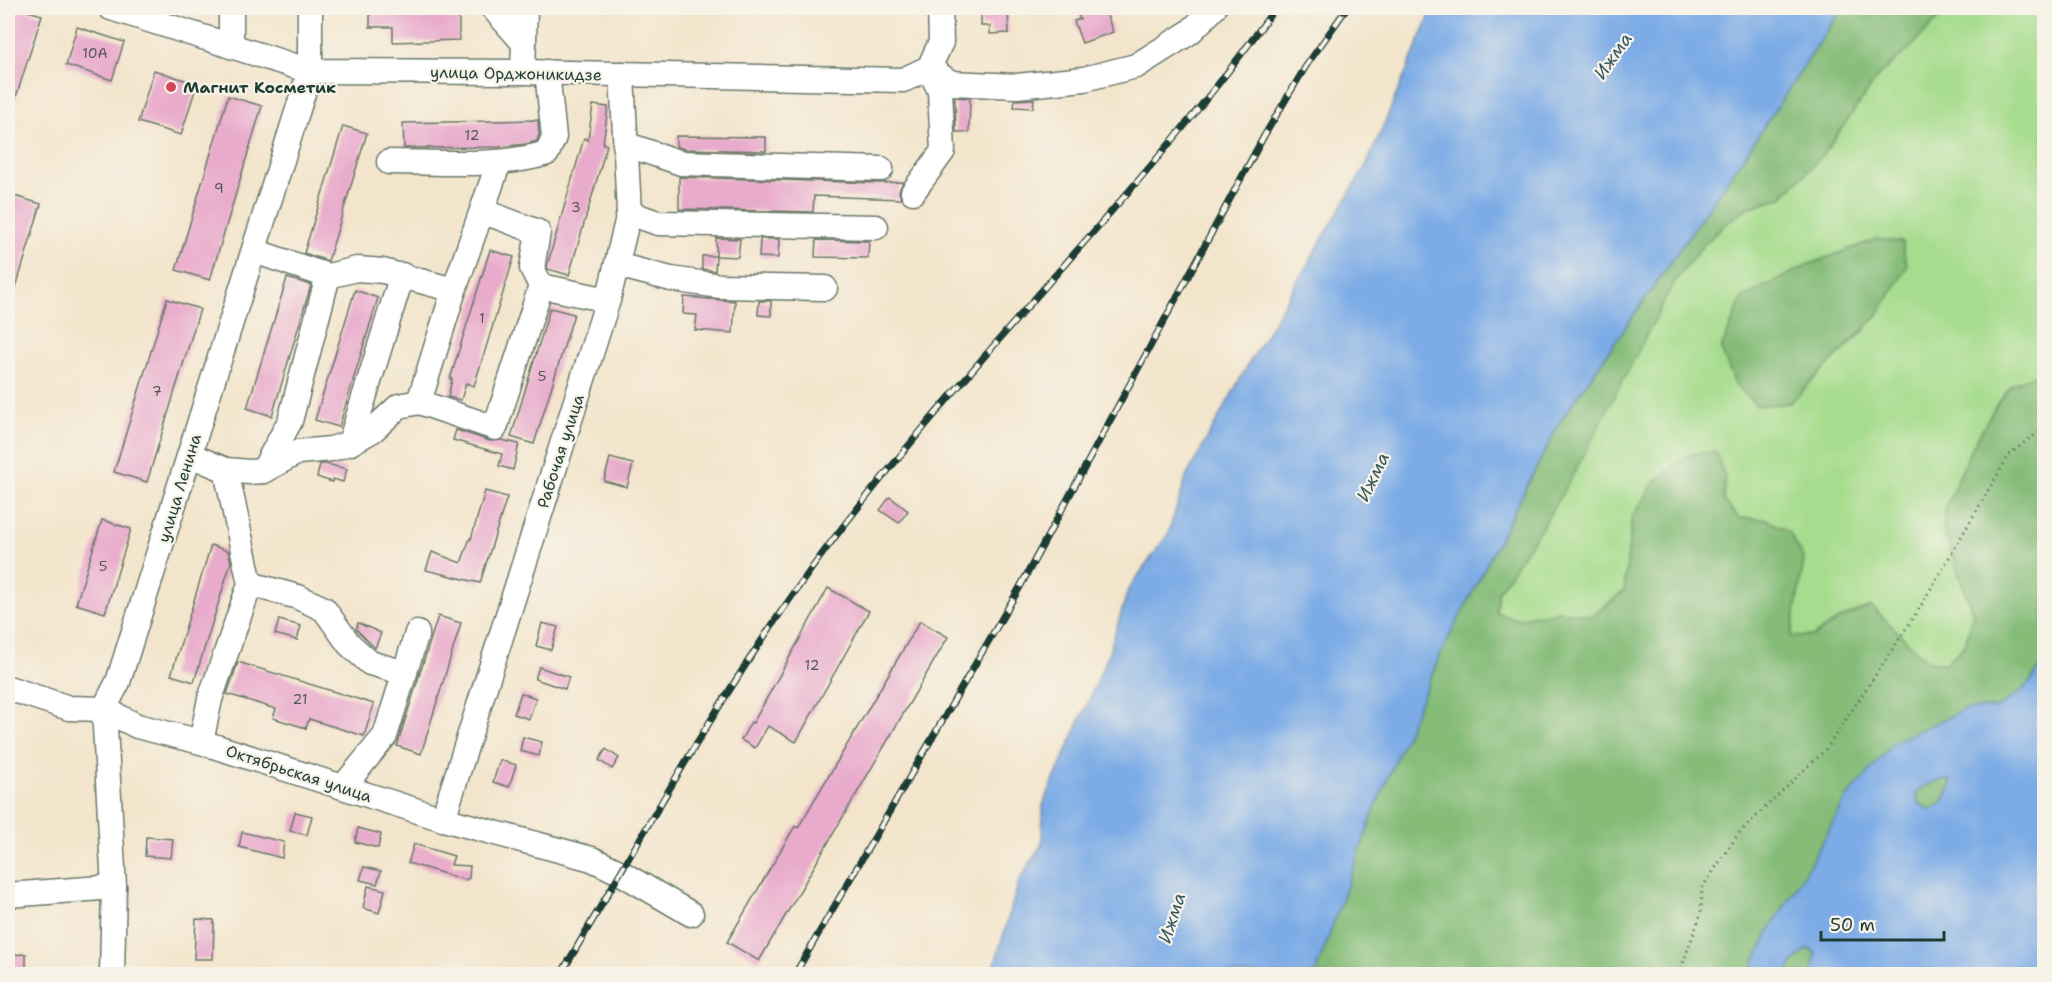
<svg xmlns="http://www.w3.org/2000/svg" width="2052" height="982" font-family="'Shantell Sans',sans-serif">
<style>
.green{fill:#a6dc8d;stroke:#628c60;stroke-width:1.5;fill-rule:evenodd}
.forest{fill:#84bc78;stroke:#527c56;stroke-width:1.5}
.water{fill:#7babe6;stroke:#4d748d;stroke-width:1.5;fill-rule:evenodd}
.building{fill:#e9abcc}
.lines{fill:none;stroke-linecap:round;stroke-linejoin:round}
.minor-casing{stroke:#697869;stroke-width:27}
.path{stroke:#697869;stroke-width:3;stroke-dasharray:1.5 4.5;stroke-linecap:butt}
.minor{stroke:#fff;stroke-width:24}
.rail-casing{stroke:#1f3d34;stroke-width:7}
.rail{stroke:#f7f3e8;stroke-width:4.5;stroke-dasharray:14;stroke-linecap:butt}
.poi-dot{fill:#d1495b;stroke:#f7f3e8;stroke-width:2}
.labels{text-anchor:middle;stroke-width:4.5;stroke-linejoin:round;paint-order:stroke}
.number-label{font-size:14px;fill:#52585a}
.street-label{font-size:16px;fill:#1f3d34;stroke:#f7f3e8}
.poi-label{font-size:16px;font-weight:bold;fill:#1f3d34;stroke:#f7f3e8;text-anchor:start}
.water-label{font-size:18px;font-style:italic;fill:#365860;stroke:#f7f3e8}
</style>
<rect width="100%" height="100%" fill="#f7f3e8"/>
<filter id="ink" filterUnits="userSpaceOnUse"><feTurbulence type="fractalNoise" baseFrequency=".0167" numOctaves="2"/><feDisplacementMap in="SourceGraphic" scale="12" xChannelSelector="R" yChannelSelector="G"/><feConvolveMatrix kernelMatrix="1 2 1 2 8 2 1 2 1" color-interpolation-filters="sRGB"/></filter>
<filter id="wash" filterUnits="userSpaceOnUse"><feTurbulence type="fractalNoise" baseFrequency=".008" numOctaves="4" result="noise"/><feDisplacementMap in="SourceGraphic" scale="24" xChannelSelector="R" yChannelSelector="G"/><feGaussianBlur stdDeviation="1.35" result="paint"/><feColorMatrix in="noise" values="0 0 0 0 0 0 0 0 0 0 0 0 0 0 0 0 0 1.4 0 .05"/><feComposite in="paint" operator="in"/></filter>
<g filter="url(#wash)">
<rect width="100%" height="100%" fill="#f3e5cc"/>
<path class="green" d="M1948,8H2044V371L2012,385L1994,409L1972,447L1946,507L1961,580L1973,613L1965,645L1945,664L1926,660L1871,606L1841,618L1813,636L1791,638L1804,559L1766,519L1739,518L1724,501L1725,478L1632,517L1624,591L1592,616L1560,611L1517,619L1496,613L1498,592L1543,525L1675,281L1699,249L1721,227L1747,208L1782,197L1823,155L1879,75L1908,50ZM1877,239L1865,330L1789,403L1743,298L1807,265Z"/>
<g class="forest">
<polygon points="1842,8 1948,8 1908,50 1879,75 1823,155 1782,197 1747,208 1721,227 1699,250 1675,281 1571,479 1543,525 1498,592 1496,612 1517,619 1560,611 1592,616 1624,591 1632,517 1655,482 1688,455 1716,451 1725,478 1724,501 1739,518 1766,519 1789,532 1804,559 1791,637 1813,636 1841,618 1871,606 1926,660 1945,664 1965,645 1973,613 1943,530 1946,507 1972,447 1994,409 2012,385 2044,371 2044,664 2025,688 1997,708 1966,709 1804,875 1772,926 1754,963 1752,974 1315,974 1376,805 1441,653 1561,420 1752,145"/>
<polygon points="1877,239 1902,242 1907,267 1877,316 1790,403 1757,406 1735,384 1721,349 1742,298 1807,265"/>
<path d="M1940,780H1949L1951,785C1946,797 1943,805 1930,810L1918,803L1916,793L1925,786Z"/>
<polygon points="1807,948 1816,953 1812,974 1787,974 1794,962"/>
</g>
<g class="water">
<polygon points="1433,8 1842,8 1752,145 1561,420 1441,653 1376,806 1315,974 992,974 1019,881 1042,844 1043,805 1108,656 1128,590 1168,534 1187,475 1246,368 1368,162"/>
<path d="M2044,664V974H1812L1816,953L1807,948L1794,962L1787,974H1752L1754,963L1772,926L1804,875L1846,799L1895,741L1966,709L1997,708L2025,688ZM1940,780H1949L1951,785C1946,797 1943,805 1930,810L1918,803L1916,793L1925,786Z"/>
</g>
<g id="blocks">
<g class="building">
<polygon points="8,8 17,8 42,15 10,116 8,115"/>
<polygon points="370,8 390,8 390,11 459,10 459,40 393,42 393,27 370,27"/>
<polygon points="986,8 1008,8 1009,33 990,34 990,26 981,26 981,11 986,11"/>
<polygon points="1099,8 1101,11 1105,10 1113,32 1082,43 1074,21 1080,19 1078,15"/>
<polygon points="77,27 124,42 112,80 66,65"/>
<polygon points="154,70 197,84 181,135 138,122"/>
<polygon points="228,96 262,106 210,280 176,270"/>
<polygon points="955,97 970,98 969,132 956,132"/>
<polygon points="1034,99 1033,108 1014,107 1015,100"/>
<polygon points="593,105 608,107 603,144 607,145 569,275 548,269 547,266 584,138 588,140"/>
<polygon points="538,120 539,135 537,141 526,144 499,147 404,148 403,123"/>
<polygon points="343,126 367,133 328,261 304,253"/>
<polygon points="676,136 766,137 766,151 684,149 676,146"/>
<polygon points="679,177 881,183 903,182 899,191 901,199 814,196 813,212 679,209"/>
<polygon points="8,194 41,204 11,304 8,304"/>
<polygon points="716,238 740,239 738,257 716,256"/>
<polygon points="760,239 779,239 778,258 759,257"/>
<polygon points="816,240 869,241 868,258 815,257"/>
<polygon points="490,250 514,257 474,386 466,383 461,400 448,397 452,379 450,379"/>
<polygon points="702,256 716,256 715,271 702,269"/>
<polygon points="287,278 311,285 272,416 247,408"/>
<polygon points="355,290 378,298 339,427 315,420"/>
<polygon points="684,297 735,301 733,333 695,330 697,315 683,314"/>
<polygon points="167,299 200,309 147,482 114,472"/>
<polygon points="759,301 771,301 771,316 758,315"/>
<polygon points="550,308 574,314 534,444 511,437"/>
<polygon points="456,430 490,441 501,440 519,444 513,470 499,466 502,454 453,440"/>
<polygon points="610,458 633,464 627,487 604,481"/>
<polygon points="320,464 326,464 347,469 343,482 333,479 332,482 317,477"/>
<polygon points="485,491 507,497 480,583 426,570 432,552 461,563 470,538 471,539"/>
<polygon points="890,497 908,511 899,523 880,510"/>
<polygon points="102,520 131,529 105,613 76,604"/>
<polygon points="211,545 228,551 231,562 194,682 171,675"/>
<polygon points="828,588 869,611 796,742 768,726 755,748 741,740 751,722 753,723"/>
<polygon points="438,616 461,623 421,754 397,746"/>
<polygon points="279,620 301,626 297,640 275,634"/>
<polygon points="920,621 948,637 759,961 727,942 795,826 798,828"/>
<polygon points="358,623 381,633 375,648 356,629"/>
<polygon points="542,623 558,627 551,650 536,646"/>
<polygon points="238,662 374,704 364,736 309,719 306,728 273,718 276,709 227,694"/>
<polygon points="539,667 569,677 565,689 535,679"/>
<polygon points="521,693 536,698 529,719 514,714"/>
<polygon points="523,737 542,742 539,756 520,751"/>
<polygon points="606,749 619,758 612,769 599,760"/>
<polygon points="500,760 516,765 509,787 493,782"/>
<polygon points="295,812 312,816 307,835 290,831"/>
<polygon points="358,828 381,834 378,848 355,842"/>
<polygon points="242,832 284,842 282,858 239,847"/>
<polygon points="146,837 173,839 171,858 145,856"/>
<polygon points="414,844 454,856 451,865 470,866 469,878 465,880 408,863"/>
<polygon points="364,867 381,871 377,884 360,880"/>
<polygon points="368,886 385,890 379,913 363,908"/>
<polygon points="196,919 214,920 213,959 194,959"/>
<polygon points="26,954 26,975 8,975 8,955"/>
</g>
</g>
</g>
<g filter="url(#ink)">
<use href="#blocks" fill-opacity="0" stroke="#697869" stroke-width="1.5"/>
<g class="lines">
<defs>
<g id="minor">
<polyline points="111,8 310,71 523,72 903,80 929,68"/>
<polyline points="231,8 231,46"/>
<polyline points="493,8 524,43"/>
<polyline points="929,68 951,83 1017,86 1084,79 1136,66 1190,32 1214,8"/>
<polyline points="929,68 941,42 940,8"/>
<polyline points="523,72 525,8"/>
<polyline points="625,144 681,163 881,169"/>
<path d="M389,162C439,162 499,168 547,153L554,137L547,72"/>
<polyline points="913,192 943,151 940,91 929,68"/>
<polyline points="629,213 658,223 876,227"/>
<polyline points="254,251 328,276 357,269 383,271 454,290"/>
<polyline points="617,265 671,279 720,286 825,288"/>
<polyline points="541,286 608,300"/>
<polyline points="419,402 454,290 499,162"/>
<polyline points="350,443 402,275"/>
<polyline points="190,455 226,470 249,472 263,471 298,452 331,449 350,443 373,430 399,406 419,402 495,428 541,286 532,268 538,232 482,211"/>
<polyline points="263,471 290,421 328,276"/>
<polyline points="250,584 298,597 324,609 349,644 370,663 405,673"/>
<polyline points="8,688 69,708 104,709 137,726 201,742 443,819 592,859 621,873 691,914"/>
<polyline points="201,742 210,699 250,584 226,470"/>
<polyline points="343,787 385,736 417,633"/>
<polyline points="443,819 608,300 629,213 622,74"/>
<polyline points="8,895 114,887"/>
<polyline points="112,974 114,887 104,709 118,682 310,71 310,8"/>
</g>
</defs>
<use href="#minor" class="minor-casing"/>
<polyline class="path" points="1679,974 1701,913 1702,888 1738,834 1827,748 1919,609 2009,455 2030,438 2044,430"/>
<use href="#minor" class="minor"/>
<defs>
<g id="rail">
<path d="M561,974C651,822 736,664 845,524C920,429 1000,338 1080,247C1148,170 1216,92 1275,8"/>
<polyline points="795,974 1020,587 1264,136 1306,66 1347,8"/>
</g>
</defs>
<use href="#rail" class="rail-casing"/>
<use href="#rail" class="rail"/>
</g>
</g>
<circle class="poi-dot" cx="171" cy="87" r="6"/>
<g class="labels">
<g class="number-label">
<text x="95" y="58">10А</text>
<text x="472" y="140">12</text>
<text x="219" y="193">9</text>
<text x="576" y="212">3</text>
<text x="482" y="323">1</text>
<text x="542" y="381">5</text>
<text x="157" y="396">7</text>
<text x="103" y="571">5</text>
<text x="812" y="670">12</text>
<text x="300" y="704">21</text>
</g>
<g class="street-label">
<text transform="translate(516 73) rotate(1)" y="6">улица Орджоникидзе</text>
<text transform="translate(560 451) rotate(-72)" y="6">Рабочая улица</text>
<text transform="translate(179 488) rotate(-73)" y="6">улица Ленина</text>
<text transform="translate(299 773) rotate(18)" y="6">Октябрьская улица</text>
</g>
<g class="poi-label">
<text x="183" y="93">Магнит Косметик</text>
</g>
<g class="water-label">
<text transform="translate(1613 56) rotate(-55)" y="6">Ижма</text>
<text transform="translate(1373 477) rotate(-64)" y="6">Ижма</text>
<text transform="translate(1172 918) rotate(-72)" y="6">Ижма</text>
</g>
</g>
<rect width="2052" height="982" fill="none" stroke="#f7f3e8" stroke-width="30"/>
<path d="M1821 931v9h123v-9" fill="none" stroke="#1f3d34" stroke-width="3"/>
<text x="1830" y="931" font-size="18" fill="#1f3d34" stroke="#f7f3e8" stroke-width="4.5" paint-order="stroke">50 m</text>
</svg>
